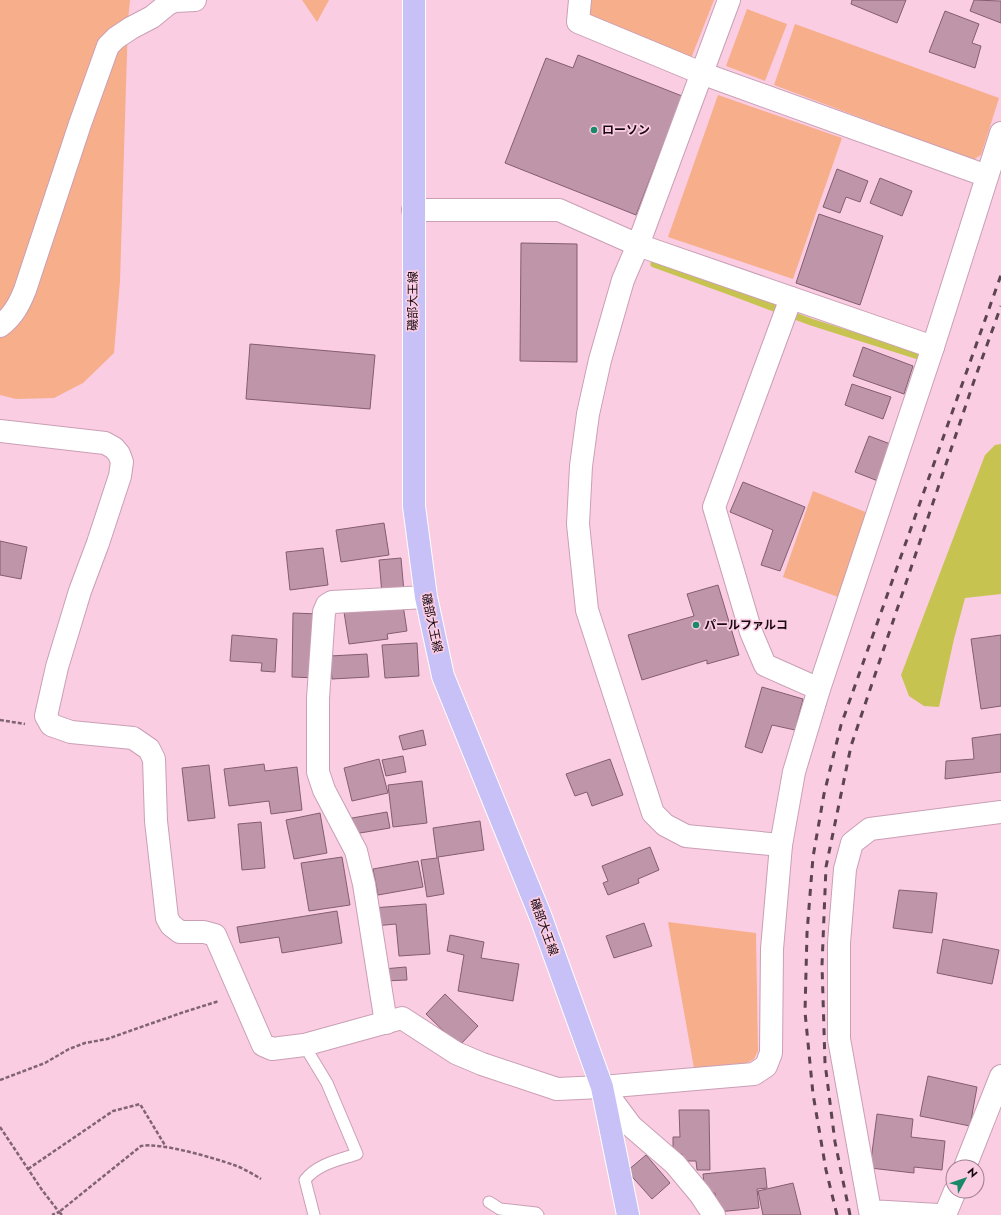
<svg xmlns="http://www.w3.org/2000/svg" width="1001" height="1215" font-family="Jost,'Noto Sans JP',sans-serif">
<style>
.green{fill:#f7ae8a}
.water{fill:#c7c351}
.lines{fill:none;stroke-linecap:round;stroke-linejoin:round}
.stream{stroke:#c7c351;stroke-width:7}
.building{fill:#bf95aa;stroke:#845d71}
.service-casing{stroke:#ca9fb4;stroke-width:13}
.minor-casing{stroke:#ca9fb4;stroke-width:24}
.tertiary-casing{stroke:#ca9fb4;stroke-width:24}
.primary-casing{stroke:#fff;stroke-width:24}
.path{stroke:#816472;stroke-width:2.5;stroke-dasharray:4 2;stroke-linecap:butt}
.service{stroke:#fff;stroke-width:11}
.minor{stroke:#fff;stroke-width:22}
.tertiary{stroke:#fff;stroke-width:22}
.primary{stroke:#c7c1f7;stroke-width:22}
.rail{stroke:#5c4450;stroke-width:3;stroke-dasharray:7 7;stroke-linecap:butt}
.poi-dot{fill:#1a8968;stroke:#facde3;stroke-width:1.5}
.labels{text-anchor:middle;stroke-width:3.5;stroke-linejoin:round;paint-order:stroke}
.poi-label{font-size:12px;font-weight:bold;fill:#180911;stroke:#facde3;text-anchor:start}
.street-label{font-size:12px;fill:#180911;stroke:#facde3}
</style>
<rect width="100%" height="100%" fill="#facde3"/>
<g class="green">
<polygon points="0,0 130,0 128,21 120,281 114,353 83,383 54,398 16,399 0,395"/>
<polygon points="302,0 329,0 317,22"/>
<polygon points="589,0 714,0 690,61 585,19"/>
<polygon points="747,9 787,24 765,81 726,66"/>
<polygon points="795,24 999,98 981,155 973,160 774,85"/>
<polygon points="718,95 842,138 793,279 668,237"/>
<polygon points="813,491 868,513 841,598 783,577"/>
<polygon points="668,922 756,933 758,1051 754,1059 745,1064 694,1068"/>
</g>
<polygon class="water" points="1001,444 1001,594 965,598 954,639 939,707 924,706 909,696 901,675 985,455 995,445"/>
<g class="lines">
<polyline class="stream" points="654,264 734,293 811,322 918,356"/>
</g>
<g class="building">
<polygon points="852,0 906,0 897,23 851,4"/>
<polygon points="974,0 1001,1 1001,23 970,11"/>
<polygon points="945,11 979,24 972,43 981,46 975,68 929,52"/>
<polygon points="578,55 682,96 636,215 505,163 546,58 573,68"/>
<polygon points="837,169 868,181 860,202 846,197 840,213 823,207"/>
<polygon points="880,178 912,191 902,216 870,203"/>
<polygon points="819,214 883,236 860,305 796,283"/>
<polygon points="521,243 577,244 577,362 520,361"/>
<polygon points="250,344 375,355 370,409 246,399"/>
<polygon points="863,347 913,366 904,394 853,376"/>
<polygon points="852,384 891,397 883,419 845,405"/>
<polygon points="869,436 893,445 878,481 855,472"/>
<polygon points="743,482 805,507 780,571 761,565 773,530 730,512"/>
<polygon points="384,523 389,555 341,562 336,530"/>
<polygon points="0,541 27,547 21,579 0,575"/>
<polygon points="323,548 328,585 290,590 286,552"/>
<polygon points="401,558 404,592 382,594 379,560"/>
<polygon points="718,585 739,655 707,664 707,660 642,680 628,635 694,616 687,594"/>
<polygon points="403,605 407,631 387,634 388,639 349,644 344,612"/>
<polygon points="293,613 319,614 318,678 292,677"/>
<polygon points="232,635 277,639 275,672 261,671 262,663 230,661"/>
<polygon points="1001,635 1001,706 981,709 971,639"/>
<polygon points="417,643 419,676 385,678 382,645"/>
<polygon points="367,654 369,677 332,679 330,656"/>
<polygon points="762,687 803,699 795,730 772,725 762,753 745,747"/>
<polygon points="423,730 426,745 403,750 399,736"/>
<polygon points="1001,734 1001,772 945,779 946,761 974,759 972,738"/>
<polygon points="403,756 406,772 386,776 382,760"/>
<polygon points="379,759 388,793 352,801 344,768"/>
<polygon points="610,759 623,795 592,806 587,792 575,796 566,774"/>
<polygon points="264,764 265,771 297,767 302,810 271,814 269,801 229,806 224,769"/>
<polygon points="209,765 215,818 188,821 182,768"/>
<polygon points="422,781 427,823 393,827 388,785"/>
<polygon points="387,812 390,828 354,834 352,818"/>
<polygon points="320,813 327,853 294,859 286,820"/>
<polygon points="480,821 484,850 438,857 444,894 427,897 421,860 437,858 433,828"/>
<polygon points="261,822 265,868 242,870 238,824"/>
<polygon points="650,847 659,870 638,879 639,883 608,895 603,883 608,881 602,866"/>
<polygon points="342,857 350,905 309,911 301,863"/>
<polygon points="418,861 423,887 378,895 373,869"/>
<polygon points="899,890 937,893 932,933 893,928"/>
<polygon points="426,904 430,954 399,956 396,924 374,926 372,908"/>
<polygon points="337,911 342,943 282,953 279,937 240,943 237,927"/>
<polygon points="644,923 652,946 614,958 606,936"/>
<polygon points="450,935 484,942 481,958 519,964 513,1001 458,991 464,955 447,951"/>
<polygon points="943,939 999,950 992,984 937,973"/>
<polygon points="406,967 407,980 383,981 383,969"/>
<polygon points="445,994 478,1026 459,1046 426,1014"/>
<polygon points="928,1076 977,1087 970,1126 920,1116"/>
<polygon points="679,1110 709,1110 710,1170 697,1170 696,1161 683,1161 682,1154 673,1154 673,1137 680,1137"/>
<polygon points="877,1114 913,1119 911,1137 945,1141 942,1170 914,1167 914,1173 870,1168"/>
<polygon points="646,1155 670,1183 652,1199 627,1171"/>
<polygon points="765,1168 767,1188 757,1189 759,1208 717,1212 715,1193 705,1194 703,1174"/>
<polygon points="793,1183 801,1215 763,1215 758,1191"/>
</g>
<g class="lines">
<defs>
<g id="service">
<path d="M304,1045L327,1083L357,1154C339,1160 317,1164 305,1180L314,1215"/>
<polyline points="489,1202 500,1209 536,1213 538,1215"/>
</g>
<g id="minor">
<polyline points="580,0 578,22 701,73 987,176"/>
<polyline points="791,298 714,507 751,632 765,665 819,689"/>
<path d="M0,326C13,316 19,305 25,290L80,124L108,46L116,38L131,28L152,17L168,4L175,1L195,0"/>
<polyline points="0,431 105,443 114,448 119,454 122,462 120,476 98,543 80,591 57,667 46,716 51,725 71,732 133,738 149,749 154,759 156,821 167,918 171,925 180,932 204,932 215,935 263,1045 272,1049 304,1045 402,1018 456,1053 482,1064 557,1089 602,1087 754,1074 766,1066 771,1053 772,949 781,845 794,772 819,689 933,347 1001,133"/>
<polyline points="781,845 686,836 665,825 653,813 587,610 578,524 581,466 588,414 600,360 623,280 638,245 933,347"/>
<polyline points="386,1023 364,884 356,851 324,790 318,772 318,698 324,612 327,605 332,602 426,597"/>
<polyline points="602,1087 631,1126 675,1164 700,1194 714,1215"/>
<polyline points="965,1167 1001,1076"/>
<polyline points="938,1215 870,1211 839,1039 839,943 845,869 852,843 870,829 1001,812"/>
<polyline points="945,1215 955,1191"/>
</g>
<polyline id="tertiary" points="413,210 559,210 638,245 729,0"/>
<polyline id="primary" points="414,0 414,506 426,597 443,676 540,915 602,1087 628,1215"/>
</defs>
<use href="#service" class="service-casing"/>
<use href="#minor" class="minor-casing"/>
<use href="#tertiary" class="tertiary-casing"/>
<use href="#primary" class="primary-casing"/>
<g class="path">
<polyline points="0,720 25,724"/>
<polyline points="0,1080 45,1063 69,1049 85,1043 107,1039 181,1013 219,1001"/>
<polyline points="0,1127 42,1190 59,1212 52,1215"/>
<polyline points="28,1169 113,1111 140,1104 166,1147"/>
<path d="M62,1215L59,1212L141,1146C160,1142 214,1158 234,1165C243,1168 253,1174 261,1179"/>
</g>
<use href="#service" class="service"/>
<use href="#minor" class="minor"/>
<use href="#tertiary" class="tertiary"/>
<use href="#primary" class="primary"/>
<g class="rail">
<polyline points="837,1215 826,1170 813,1094 805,1012 807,933 813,857 824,794 841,725 1001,275"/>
<polyline points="850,1215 835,1142 825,1063 822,965 826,867 851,746 974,381 1001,306"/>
</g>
</g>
<g class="poi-dot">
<circle cx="594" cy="130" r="4"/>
<circle cx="696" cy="625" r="4"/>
</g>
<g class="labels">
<g class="poi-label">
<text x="602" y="134">ローソン</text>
<text x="704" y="629">パールファルコ</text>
</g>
<g class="street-label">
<text transform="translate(413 301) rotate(-90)" y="4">磯部大王線</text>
<text transform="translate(432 623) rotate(78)" y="4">磯部大王線</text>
<text transform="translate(544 927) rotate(70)" y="4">磯部大王線</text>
</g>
</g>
<g transform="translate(965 1179) rotate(50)"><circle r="19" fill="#facde3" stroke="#a07f8f"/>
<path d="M0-3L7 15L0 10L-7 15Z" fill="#1a8968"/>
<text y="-6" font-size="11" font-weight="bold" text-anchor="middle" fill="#180911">N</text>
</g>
</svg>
